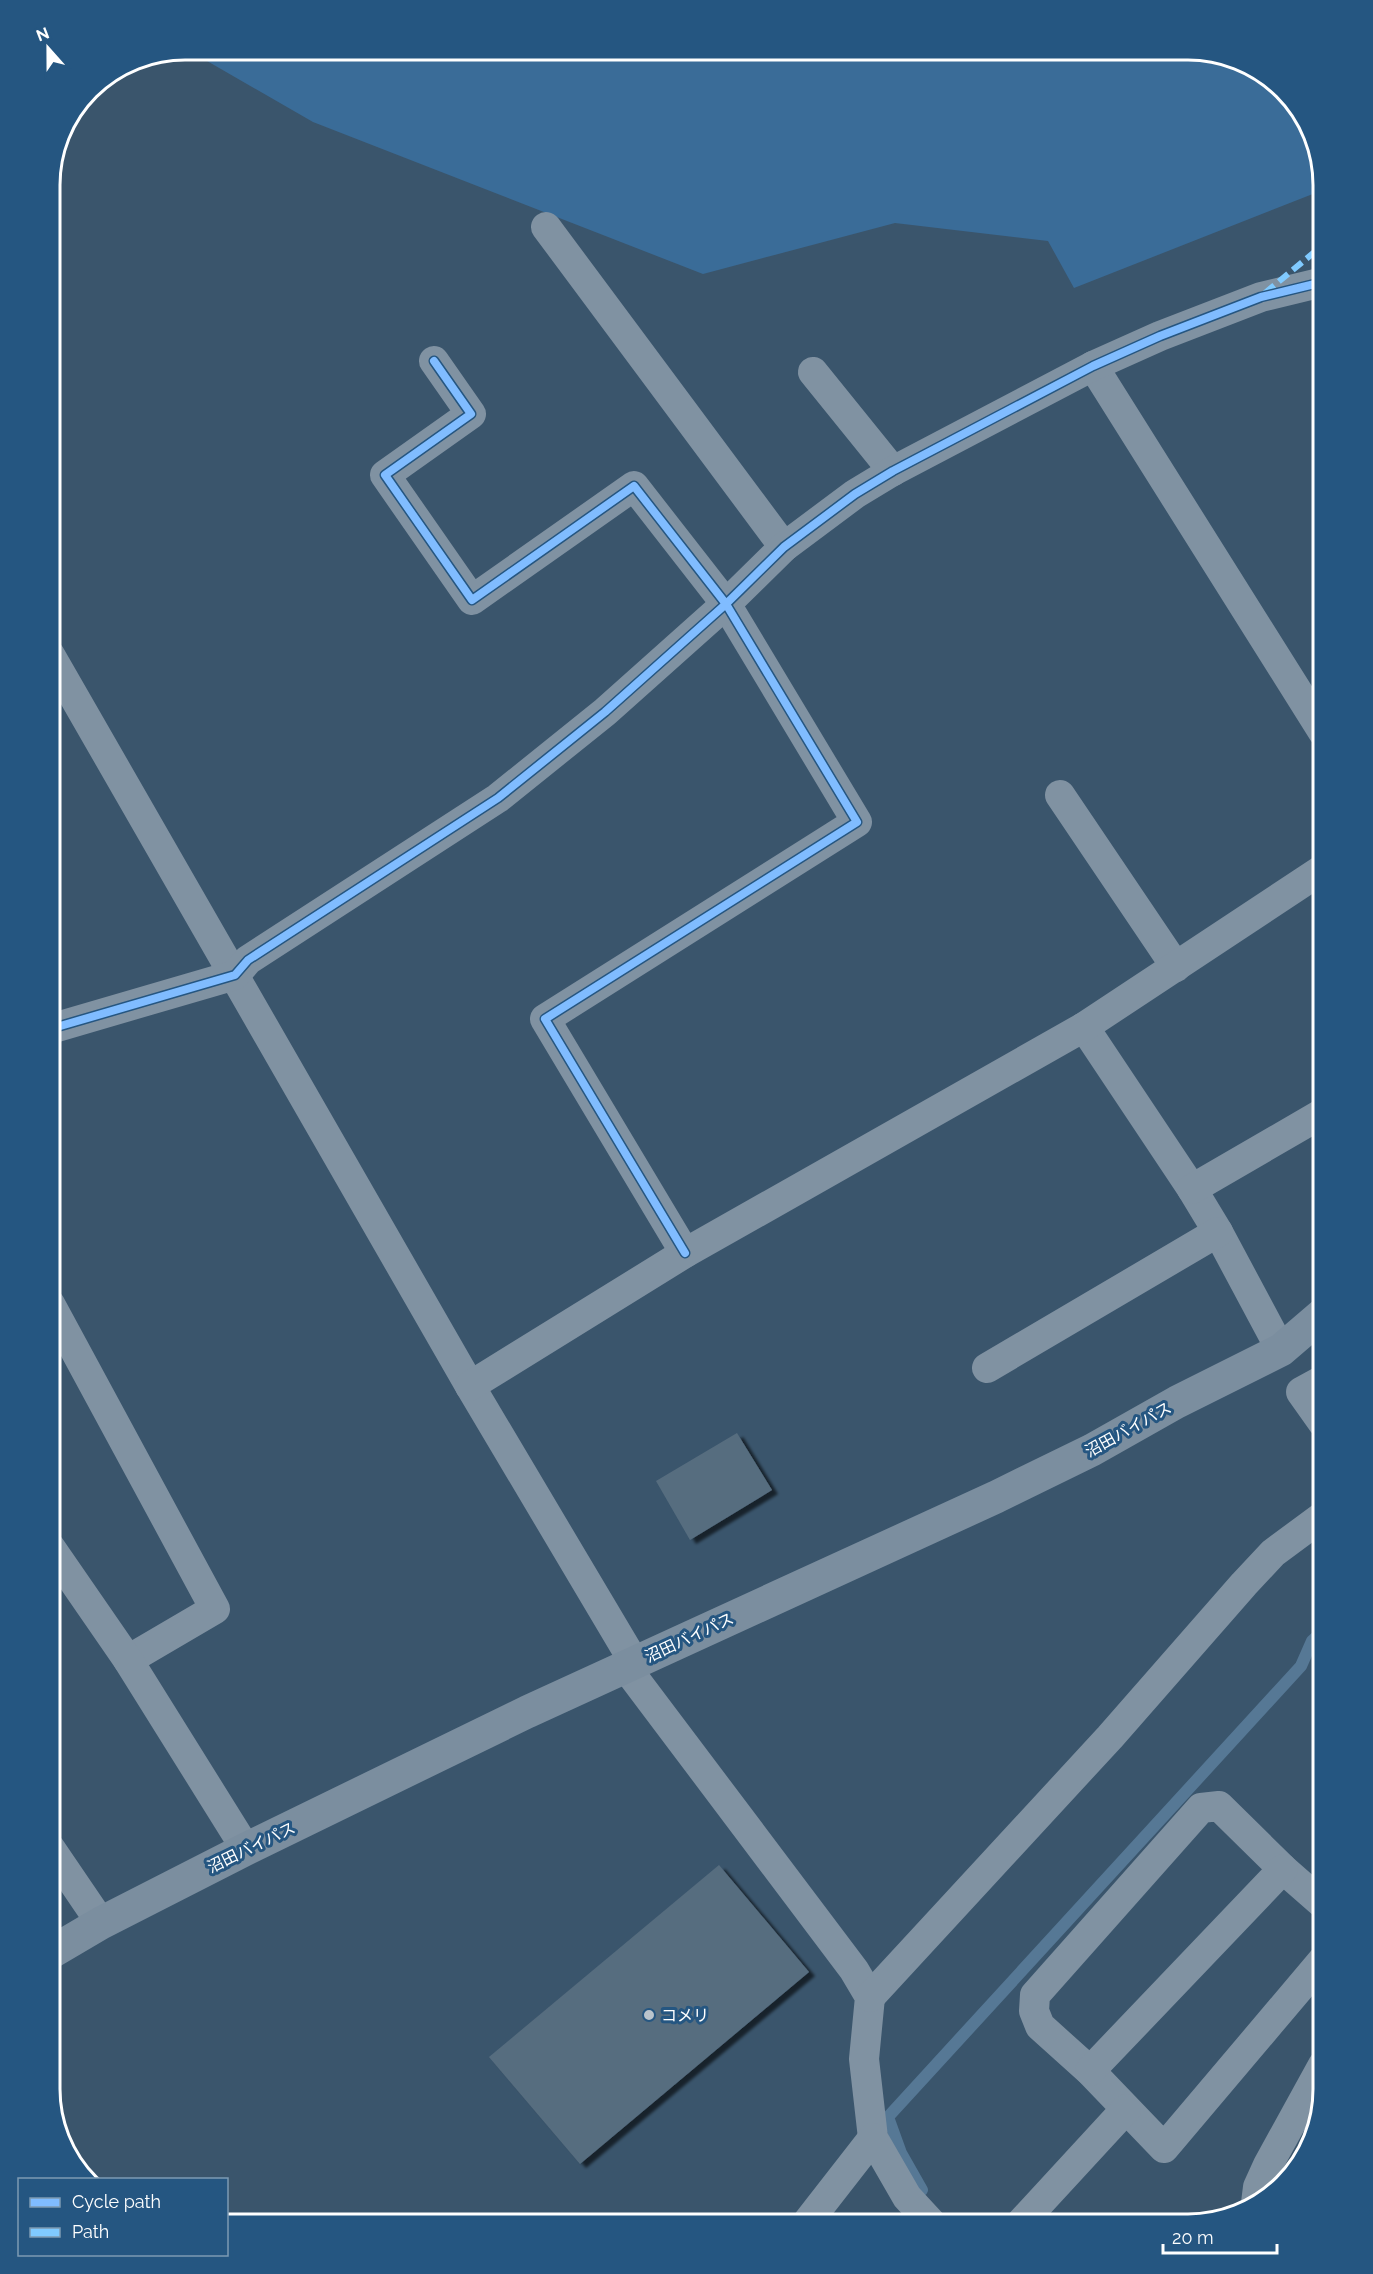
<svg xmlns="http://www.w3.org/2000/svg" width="1373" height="2274" font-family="Raleway,'Noto Sans JP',sans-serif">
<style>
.green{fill:#3a6c98}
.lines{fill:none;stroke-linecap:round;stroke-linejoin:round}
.stream{stroke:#567895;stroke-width:12}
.building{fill:#576d7f;filter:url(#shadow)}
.street{stroke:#8092a2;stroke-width:30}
.secondary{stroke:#7b8e9f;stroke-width:33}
.quiet{stroke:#80caff;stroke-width:6;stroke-dasharray:12 6;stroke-linecap:butt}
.cycleway-casing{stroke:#255681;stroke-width:11}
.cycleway{stroke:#80bcff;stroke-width:8}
.poi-dot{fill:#bac4cc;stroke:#255681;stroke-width:2}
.labels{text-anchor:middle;stroke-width:6;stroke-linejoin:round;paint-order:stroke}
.street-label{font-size:16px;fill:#fff;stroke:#255681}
.poi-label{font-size:16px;fill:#fff;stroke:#255681;text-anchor:start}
.rim{fill:none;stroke:#fff;stroke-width:3}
</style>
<defs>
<filter id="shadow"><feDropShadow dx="6" dy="4" stdDeviation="1.5" flood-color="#0009"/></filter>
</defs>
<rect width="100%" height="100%" fill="#3a556c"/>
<polygon class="green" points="188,50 1197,50 1263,73 1310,126 1323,190 1074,288 1048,241 895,223 703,274 313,122"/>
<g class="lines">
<polyline class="stream" points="922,2190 901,2153 888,2117 1301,1666 1312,1641 1323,1631"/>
</g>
<g class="building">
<polygon points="737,1433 772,1490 690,1540 656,1481"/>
<polygon points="719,1865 809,1972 580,2164 489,2057"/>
</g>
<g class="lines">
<g class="street">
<polyline points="546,227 784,547"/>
<polyline points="434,361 471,414 385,475 472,600 634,486 726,604 857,822 545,1019 685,1253"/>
<polyline points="1093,366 1323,732"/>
<polyline points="813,372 893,471"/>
<polyline points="50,655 470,1386 634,1662"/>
<polyline points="1060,795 1176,967"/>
<polyline points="1084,1027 1192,1189 1218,1232 1281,1350"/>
<polyline points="50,1029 235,975 248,960 498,798 605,712 726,604 784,547 855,494 893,471 1093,366 1160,336 1261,297 1323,282"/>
<polyline points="1192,1189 1323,1113"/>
<polyline points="50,1304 215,1609 128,1660"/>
<polyline points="987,1368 1218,1232"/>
<polyline points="470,1386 685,1253 1084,1027 1323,869"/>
<polyline points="1323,1423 1301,1392 1323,1380"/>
<polyline points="50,1547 128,1660 246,1849"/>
<polyline points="625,1666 854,1970 870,1997 864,2059 873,2138 907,2197 932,2224"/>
<polyline points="50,1848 101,1923"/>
<polyline points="1323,1960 1164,2148 1090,2071 1040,2026 1034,2011 1035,1995 1201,1808 1219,1806 1283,1869 1323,1904"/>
<polyline points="870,1997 1110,1737 1244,1584 1273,1553 1323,1516"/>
<polyline points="1090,2071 1283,1869"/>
<polyline points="1256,2203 1258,2187 1268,2165 1323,2065"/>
<polyline points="806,2224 873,2138"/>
<polyline points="1020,2224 1126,2109"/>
</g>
<polyline class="secondary" points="50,1953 101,1923 246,1849 527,1712 996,1497 1092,1450 1177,1402 1281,1350 1323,1314"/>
<polyline class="quiet" points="1265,293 1323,245"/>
<defs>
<g id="cycleway">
<polyline points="434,361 471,414 385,475 472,600 634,486 726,604 857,822 545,1019 685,1253"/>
<polyline points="50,1029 235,975 248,960 498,798 605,712 726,604 784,547 855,494 893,471 1093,366 1160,336 1261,297 1323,282"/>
</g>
</defs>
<use href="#cycleway" class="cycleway-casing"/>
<use href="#cycleway" class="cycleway"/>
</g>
<circle class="poi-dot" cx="649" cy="2015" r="6"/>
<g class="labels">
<g class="street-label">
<text transform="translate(1128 1429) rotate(-29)" y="6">沼田バイパス</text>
<text transform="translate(689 1637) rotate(-25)" y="6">沼田バイパス</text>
<text transform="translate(251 1847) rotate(-26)" y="6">沼田バイパス</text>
</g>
<g class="poi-label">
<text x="661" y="2021">コメリ</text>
</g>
</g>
<path d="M0 0H1373V2274H0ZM185 60H1188A125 125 0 0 1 1313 185V2089A125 125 0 0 1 1188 2214H185A125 125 0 0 1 60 2089V185A125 125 0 0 1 185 60Z" fill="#255681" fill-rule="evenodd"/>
<path class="rim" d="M185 60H1188A125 125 0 0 1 1313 185V2089A125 125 0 0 1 1188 2214H185A125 125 0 0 1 60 2089V185A125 125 0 0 1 185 60Z"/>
<rect x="18" y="2178" width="210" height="78" fill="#255681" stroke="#7c9ab3" stroke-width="1.5"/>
<rect x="30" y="2198" width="30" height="9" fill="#80bcff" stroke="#7c9ab3" stroke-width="1.5"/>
<text x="72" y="2208" font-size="18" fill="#ffffff">Cycle path</text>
<rect x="30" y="2228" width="30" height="9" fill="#80caff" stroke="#7c9ab3" stroke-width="1.5"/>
<text x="72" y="2238" font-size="18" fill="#ffffff">Path</text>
<g transform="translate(48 48) rotate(339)" stroke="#255681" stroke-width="4.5" paint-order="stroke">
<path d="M0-4.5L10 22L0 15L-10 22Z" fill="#ffffff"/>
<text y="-9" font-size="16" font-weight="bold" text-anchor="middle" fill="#ffffff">N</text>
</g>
<path d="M1163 2244v9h114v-9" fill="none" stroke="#ffffff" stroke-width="3"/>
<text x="1172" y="2244" font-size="18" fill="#ffffff" stroke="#255681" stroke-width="4.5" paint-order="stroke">20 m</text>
</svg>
